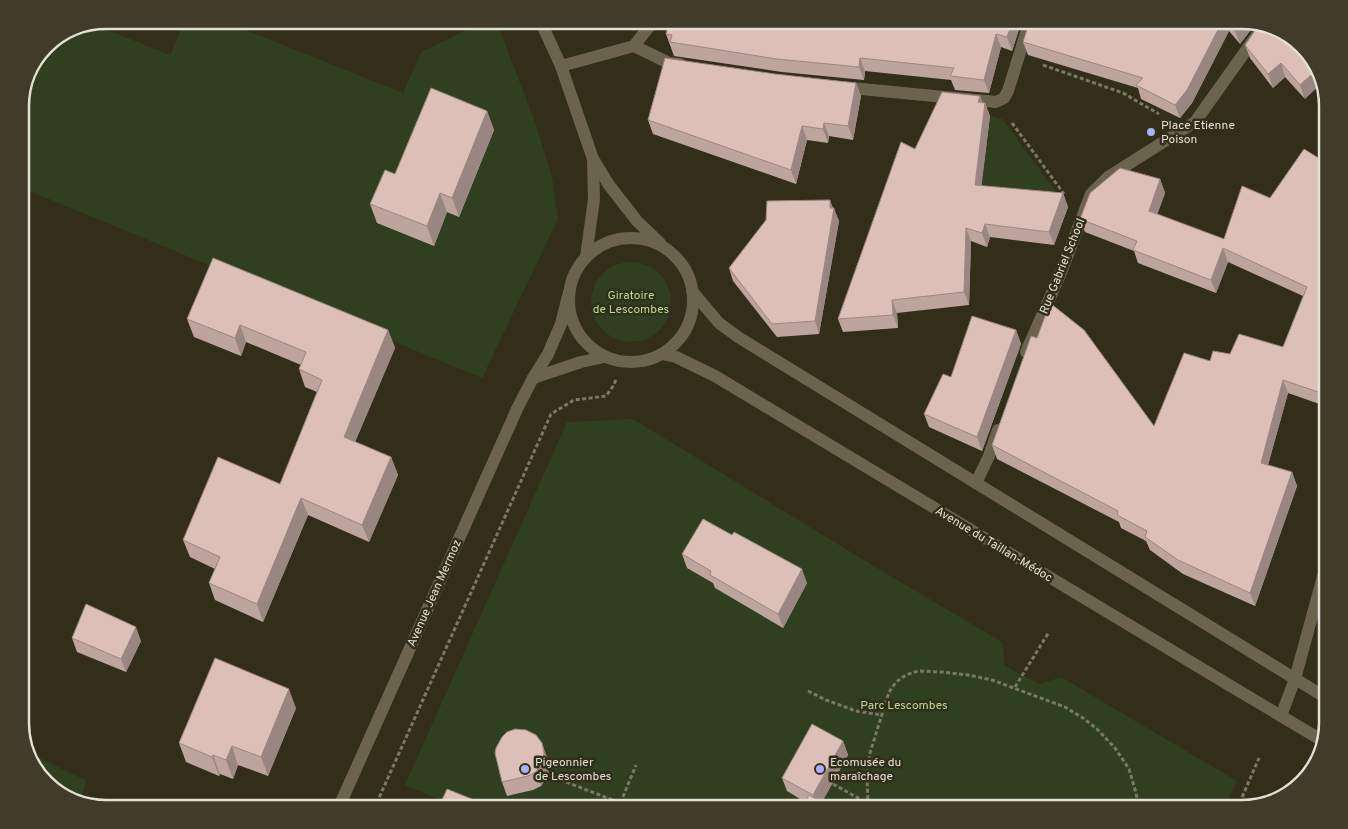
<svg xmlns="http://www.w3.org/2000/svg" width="1348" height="829" font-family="Overpass,sans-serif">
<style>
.green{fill:#2f3f20}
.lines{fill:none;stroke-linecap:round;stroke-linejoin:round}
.path{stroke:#7b7867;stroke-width:3;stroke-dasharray:4 2.5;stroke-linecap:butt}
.minor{stroke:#6c634e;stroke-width:12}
.tertiary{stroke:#6c634e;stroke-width:12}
.wall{fill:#bda59d}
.shaded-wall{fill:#9a8680}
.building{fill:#dcc0b7;stroke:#9a8680}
.poi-dot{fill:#a7b1fc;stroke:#322e1a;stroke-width:2}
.labels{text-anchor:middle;stroke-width:5;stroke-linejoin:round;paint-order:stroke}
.poi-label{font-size:12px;fill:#e3e1d5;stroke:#322e1a;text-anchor:start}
.street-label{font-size:12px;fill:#e3e1d5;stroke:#322e1a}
.park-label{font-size:12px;fill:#b5dd94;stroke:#322e1a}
.rim{fill:none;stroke:#e3e1d5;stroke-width:2.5}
</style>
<rect width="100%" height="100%" fill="#322e1a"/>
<g class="green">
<polygon points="185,20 221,20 403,93 421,52 487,20 496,20 536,125 552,177 558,219 482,378 20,187 20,101 45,45 73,26 90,23 170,55"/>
<polygon points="990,116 1002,119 1068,207 981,191"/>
<circle cx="631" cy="302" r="40"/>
<polygon points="633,419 877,568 1002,642 1005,666 1040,684 1061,677 1237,781 1224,809 462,809 405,785 567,422"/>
<polygon points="27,752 87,781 79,802 63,797 32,766"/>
</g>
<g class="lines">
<g class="path">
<polyline points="1043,65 1123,93 1159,114"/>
<polyline points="1012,123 1064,194"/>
<polyline points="1015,687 1049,632"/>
<polyline points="808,691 826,700 856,711 882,715"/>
<polyline points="548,775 636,809"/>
<polyline points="833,784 867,803"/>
<polyline points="374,809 551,414 574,400 606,396 614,385 616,379"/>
<polyline points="618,809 636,765"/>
<polyline points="875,809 868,803 867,778 870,753 889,692 896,682 906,675 918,671 942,672 968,675 992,680 1065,707 1083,718 1097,729 1115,748 1129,769 1136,793 1139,809"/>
<polyline points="1237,809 1259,758"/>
</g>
<g class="minor">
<polyline points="634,46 654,20"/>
<polyline points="561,66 634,46 669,63 680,64"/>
<polyline points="841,87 996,102 1004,98 1008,91 1030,20"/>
<polyline points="1026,352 1062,270 1091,194 1108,177 1195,122 1257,35"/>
<polyline points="976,483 989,456 998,430"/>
</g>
<g class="tertiary">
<polyline points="540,20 561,66 593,159 609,185 637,221 660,243"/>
<circle cx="631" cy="300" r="62"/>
<polyline points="586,257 594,199 593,159"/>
<polyline points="692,291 719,323 738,337 1328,699"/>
<polyline points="662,354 676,357 715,376 1229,685 1323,741"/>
<polyline points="533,378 581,362 604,357"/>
<polyline points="1281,716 1295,679 1328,558"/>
<polyline points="338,809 517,409 533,378 548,354 561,324 569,292"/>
</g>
</g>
<g class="wall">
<polygon points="105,20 103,27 92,23"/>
<polygon points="670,20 1022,20 1012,51 1001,47 989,93 955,90 951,80 865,71 864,80 782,72 674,56 666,34"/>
<polygon points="1030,20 1242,20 1258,24 1250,31 1240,44 1229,31 1192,103 1180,118 1141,99 1138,88 1028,55 1023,42"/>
<polygon points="1285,32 1305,99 1285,77 1273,88 1250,58 1245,45"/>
<polygon points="775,74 856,83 861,96 853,140 829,136 828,143 807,140 796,184 653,134 648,120"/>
<polygon points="980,96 982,102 985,103 990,116 981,186 1063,193 1068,207 1054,245 990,237 987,247 971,241 969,305 897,313 898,328 843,332 838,319 915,149"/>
<polygon points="487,111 494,130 459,217 447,212 434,246 377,223 370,204 395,174"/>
<polygon points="1328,164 1328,407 1288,393 1268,465 1292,472 1297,486 1255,606 1183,574 1150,550 1146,541 1121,528 1119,522 997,459 992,445 1154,426 1210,361 1230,354 1283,347 1303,296 1228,262 1216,293 1138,263 1134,251 1085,232 1080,219 1160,179 1165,193 1157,214 1224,239 1270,198"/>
<polygon points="833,208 839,221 819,334 777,337 733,281 729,268"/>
<polygon points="187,319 388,330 395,348 355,442 391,457 398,475 369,542 308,515 263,622 215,600 209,583 215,569 190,557 183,540 280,484 317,392 305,387 299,369 301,365 246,342 241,356 194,337"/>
<polygon points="1016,330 1021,344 982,451 929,427 924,414 951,377"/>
<polygon points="682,554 807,583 783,628 715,588 713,583 687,568"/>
<polygon points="72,638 141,641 126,672 77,652"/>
<polygon points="296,708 268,776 238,765 233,779 220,774 219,776 186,762 179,743"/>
<polygon points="843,741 848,755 822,802 805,802 787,791 782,778"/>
<polygon points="547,757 549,767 548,775 541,786 533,790 507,796 502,782"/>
</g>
<g class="shaded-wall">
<polygon points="105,20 103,27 100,21"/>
<polygon points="1013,20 1022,20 1012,51 1007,37"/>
<polygon points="1223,20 1225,20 1229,31 1192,103 1180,118 1175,105"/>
<polygon points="1243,20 1258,24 1250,31 1240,44 1235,31"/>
<polygon points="996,34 1001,47 989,93 984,80"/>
<polygon points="860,58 865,71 864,80 859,67"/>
<polygon points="1281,63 1285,77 1273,88 1268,74"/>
<polygon points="1318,69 1322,83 1305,99 1300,85"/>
<polygon points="856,83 861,96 853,140 848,126"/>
<polygon points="980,96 985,109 985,103 990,116 980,199 975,185 978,102"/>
<polygon points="487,111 494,130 459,217 452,198"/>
<polygon points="824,123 829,136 828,143 823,129"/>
<polygon points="802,126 807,140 796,184 791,170"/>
<polygon points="1160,179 1165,193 1154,224 1149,211"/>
<polygon points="440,193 447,212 434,246 427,226"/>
<polygon points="1063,193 1068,207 1054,245 1049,232"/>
<polygon points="830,200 834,210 834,208 839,221 819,334 815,321 830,208"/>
<polygon points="985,224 990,237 987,247 982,233"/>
<polygon points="966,228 971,241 969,305 964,292"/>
<polygon points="1223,248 1228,262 1216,293 1211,280"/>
<polygon points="892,300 897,313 898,328 893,315"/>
<polygon points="240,325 246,342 241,356 235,338"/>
<polygon points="388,330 395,348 350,454 344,437"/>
<polygon points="1016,330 1021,344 982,451 977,437"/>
<polygon points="1283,380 1288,393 1265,476 1261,463"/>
<polygon points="391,457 398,475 369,542 362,525"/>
<polygon points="1292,472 1297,486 1255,606 1250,593"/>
<polygon points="301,498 308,515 263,622 257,604"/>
<polygon points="802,569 807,583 783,628 778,614"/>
<polygon points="136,627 141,641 126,672 121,659"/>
<polygon points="22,645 27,658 20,673 20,649"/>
<polygon points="289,689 296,708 268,776 261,757"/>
<polygon points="843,741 848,755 818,809 813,795"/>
<polygon points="542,743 547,757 549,767 548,775 541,786 536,772"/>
<polygon points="232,746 238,765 233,779 226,760"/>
<polygon points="213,755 220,774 219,776 212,757"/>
</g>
<g class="building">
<polygon points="670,20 1013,20 1007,37 996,34 984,80 950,76 954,68 860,58 859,67 777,59 670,42 672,35 666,34"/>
<polygon points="1030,20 1223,20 1187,90 1175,105 1136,85 1143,78 1023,42"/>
<polygon points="1226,20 1243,20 1235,31"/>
<polygon points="1261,25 1285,32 1316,63 1318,69 1300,85 1281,63 1268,74 1245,45 1256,29"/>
<polygon points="665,58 775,74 856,83 848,126 824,123 823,129 802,126 791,170 648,120"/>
<polygon points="431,88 487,111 452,198 440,193 427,226 370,204 385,170 395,174"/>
<polygon points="942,92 980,96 978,102 985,103 975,185 1063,193 1049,232 985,224 982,233 966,228 964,292 892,300 893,315 838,319 901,142 915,149"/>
<polygon points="1304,149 1328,164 1328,393 1327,395 1283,380 1261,463 1292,472 1250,593 1178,560 1145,537 1147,531 1117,515 1118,511 992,445 1029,342 1031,336 1037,338 1050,303 1084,330 1154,426 1184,353 1210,361 1213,351 1230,354 1239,334 1283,347 1307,287 1223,248 1211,280 1133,250 1137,241 1080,219 1090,193 1120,168 1160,179 1149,211 1224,239 1242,186 1270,198"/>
<polygon points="830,200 830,208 834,208 815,321 772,324 729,268 766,220 767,201"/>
<polygon points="213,258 388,330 344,437 391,457 362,525 301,498 257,604 209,583 220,557 183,540 218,457 280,484 322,380 299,369 306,352 240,325 235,338 187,319"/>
<polygon points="972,316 1016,330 977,437 924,414 943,374 951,377"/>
<polygon points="703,519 732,535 734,532 802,569 778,614 710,575 711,571 682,554"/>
<polygon points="86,604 136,627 121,659 72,638"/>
<polygon points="215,658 289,689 261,757 232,746 226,760 213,755 212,757 179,743"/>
<polygon points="812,724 843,741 813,795 782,778"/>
<polygon points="515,729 526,730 536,735 542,743 544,753 543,761 536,772 528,776 502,782 495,753 496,748 502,737 507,732"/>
<polygon points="447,789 494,808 494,809 438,809"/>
<polygon points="809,795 834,809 801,809"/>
</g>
<g class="poi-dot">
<circle cx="1151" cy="132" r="5"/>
<circle cx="525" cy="769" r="5"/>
<circle cx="820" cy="769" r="5"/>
</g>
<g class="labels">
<g class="poi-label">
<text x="1161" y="129">Place Etienne<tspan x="1161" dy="14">Poison</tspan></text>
<text x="535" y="766">Pigeonnier<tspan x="535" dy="14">de Lescombes</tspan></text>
<text x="830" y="766">Ecomusée du<tspan x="830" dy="14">maraîchage</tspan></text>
</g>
<g class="street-label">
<text transform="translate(1062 266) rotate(-68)" y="4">Rue Gabriel School</text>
<text transform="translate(994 544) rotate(31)" y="4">Avenue du Taillan-Médoc</text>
<text transform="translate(434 593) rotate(-66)" y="4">Avenue Jean Mermoz</text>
</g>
<g class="park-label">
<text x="631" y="299">Giratoire<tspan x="631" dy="14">de Lescombes</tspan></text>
<text x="904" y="709">Parc Lescombes</text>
</g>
</g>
<path d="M0 0H1348V829H0ZM106 29H1242A77 77 0 0 1 1319 106V723A77 77 0 0 1 1242 800H106A77 77 0 0 1 29 723V106A77 77 0 0 1 106 29Z" fill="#403c29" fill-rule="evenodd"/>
<path class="rim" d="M106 29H1242A77 77 0 0 1 1319 106V723A77 77 0 0 1 1242 800H106A77 77 0 0 1 29 723V106A77 77 0 0 1 106 29Z"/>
</svg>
